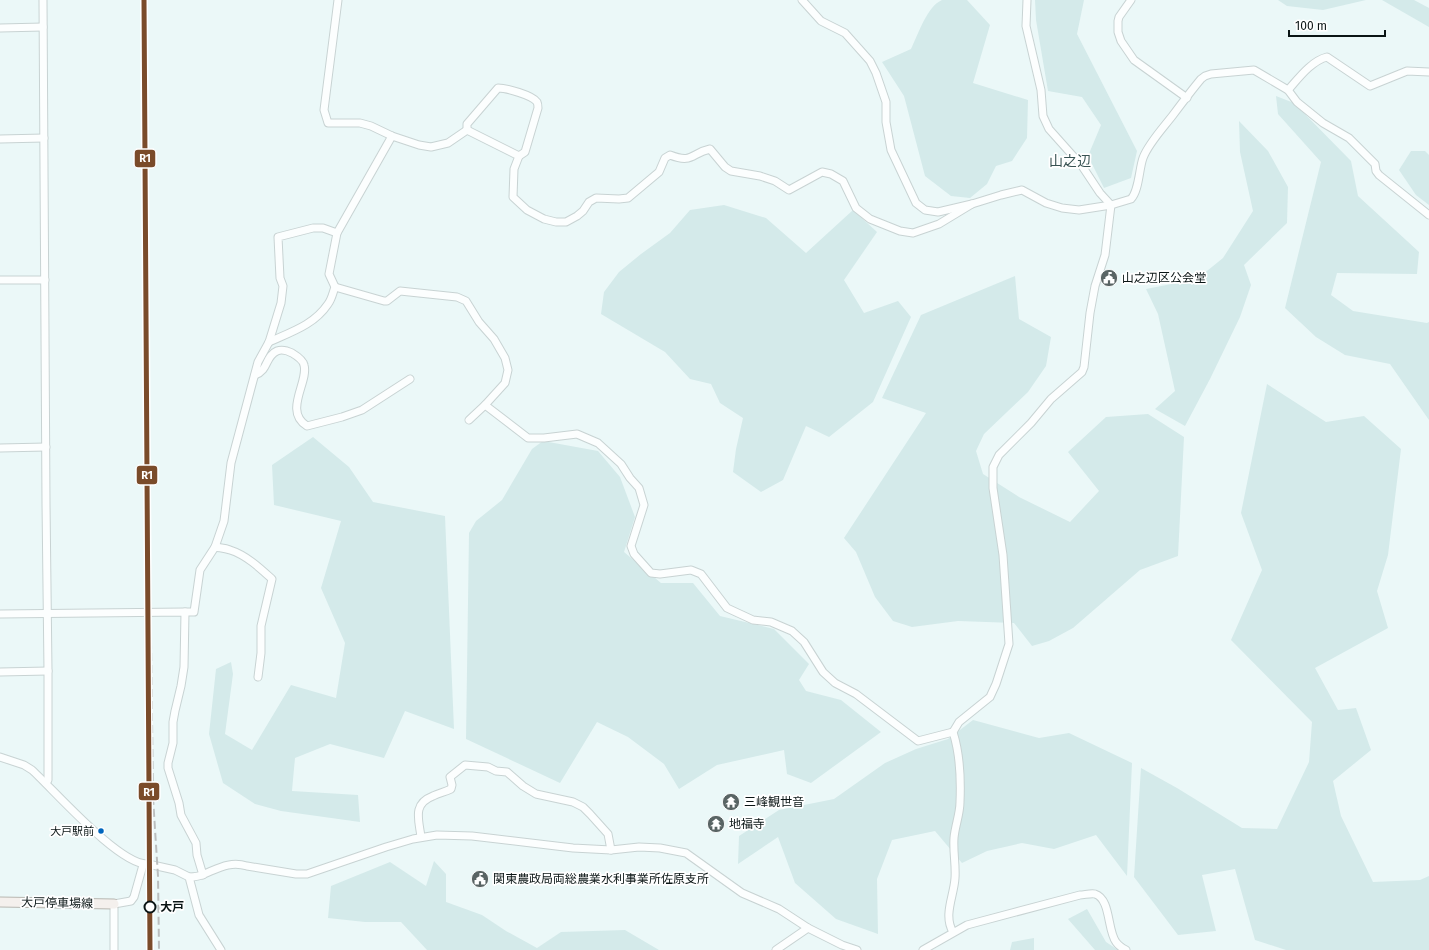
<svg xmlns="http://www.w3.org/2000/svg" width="1429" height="950" font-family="'Fira Sans','Noto Sans JP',sans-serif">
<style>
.green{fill:#d4eaea}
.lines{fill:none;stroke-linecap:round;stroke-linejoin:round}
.minor-casing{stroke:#c8d3d3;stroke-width:9}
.major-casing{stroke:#b8b7b1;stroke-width:11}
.minor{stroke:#fcfefe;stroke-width:7}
.major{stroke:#f4f0ed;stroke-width:9}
.rail{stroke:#bbbebe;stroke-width:2;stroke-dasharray:8 4;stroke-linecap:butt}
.rail-1-casing{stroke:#fff;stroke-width:8}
.rail-1{stroke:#7a4b2a;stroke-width:5}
.bus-dot{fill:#0065bd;stroke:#fff;stroke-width:1.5}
.stop-dot{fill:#fff;stroke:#0a1515;stroke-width:2}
.labels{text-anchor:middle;stroke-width:3.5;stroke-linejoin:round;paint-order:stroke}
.bus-label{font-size:11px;fill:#0a1515;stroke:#fff;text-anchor:end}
.poi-label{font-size:12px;fill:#0a1515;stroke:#fff;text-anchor:start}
.street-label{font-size:12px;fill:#0a1515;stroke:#fff}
.stop-label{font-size:12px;font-weight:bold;fill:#0a1515;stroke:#fff;text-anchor:start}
.quarter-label{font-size:14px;fill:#375252;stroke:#fff}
.line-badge{stroke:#fff;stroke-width:1.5}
.badge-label{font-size:11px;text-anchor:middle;font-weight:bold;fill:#fff}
</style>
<rect width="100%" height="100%" fill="#ebf8f8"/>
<g class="green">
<path d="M942,0H967L990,25L973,83L1028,100L1027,138L1012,161L996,166L987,184L970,198L951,196L925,176L904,96L882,62L911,49C918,35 927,6 942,0Z"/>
<polygon points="1035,0 1084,0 1077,34 1137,151 1131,178 1104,188 1088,156 1101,125 1082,97 1048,91 1036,20"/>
<polygon points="1278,0 1366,0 1323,10 1287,6"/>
<polygon points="1382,0 1414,0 1429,8 1429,27"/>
<polygon points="1276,96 1294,103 1351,161 1358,196 1419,252 1417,274 1337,273 1331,295 1353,311 1427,323 1429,322 1429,420 1390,364 1345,355 1316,337 1285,308 1321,162 1278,114"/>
<polygon points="1239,121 1268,151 1288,187 1287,223 1244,265 1251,285 1240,317 1210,379 1185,426 1155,409 1175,391 1158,314 1146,289 1197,279 1223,258 1253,211 1240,152"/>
<polygon points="1411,151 1425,151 1429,155 1429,205 1416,195 1399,170"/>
<polygon points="724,205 766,218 806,253 853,210 877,232 844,280 864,313 898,301 911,317 873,402 829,437 806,426 783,480 761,492 733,472 736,449 743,418 720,403 711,384 690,379 665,352 601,314 604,292 619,272 641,254 670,233 690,210"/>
<polygon points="1015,276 1019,319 1051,337 1046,366 1028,392 984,434 976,451 983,474 1019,497 1070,522 1099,491 1068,452 1106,417 1148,414 1184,437 1178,556 1140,570 1073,628 1049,641 1032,646 1014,623 958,621 912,627 893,621 875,597 856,552 844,538 926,413 882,398 921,315"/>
<polygon points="1267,384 1326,422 1364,416 1401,449 1388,555 1377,591 1388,628 1315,668 1338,710 1356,708 1371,750 1333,781 1341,816 1373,882 1420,880 1429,876 1429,950 1286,950 1255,940 1235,869 1202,875 1216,931 1178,935 1134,877 1141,768 1177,788 1242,828 1277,829 1309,762 1312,722 1231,640 1262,570 1241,513"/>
<polygon points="313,437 349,467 373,502 445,516 454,729 405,711 384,758 330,744 295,758 292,791 358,795 360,822 281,811 255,804 223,783 209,734 216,669 231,662 233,674 225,734 252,750 291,685 336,698 345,643 321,588 341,521 274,505 272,465"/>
<polygon points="543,441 598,451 620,477 635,517 624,552 661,583 693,583 720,616 774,629 809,664 799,680 806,691 841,700 881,732 811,783 787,774 784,750 717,765 679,789 664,764 628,737 597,722 560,783 466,739 469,533 476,521 502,500 532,449"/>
<polygon points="973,720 1039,738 1069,733 1132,763 1127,876 1096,835 1054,849 1022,843 987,851 962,863 935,831 892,840 877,879 878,934 836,919 795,883 778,837 738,864 739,836 779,810 834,799 885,763 916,749 948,739"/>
<polygon points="434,861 446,874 446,902 482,915 506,931 537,948 561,932 625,930 659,950 427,950 401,922 365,922 328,918 331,886 390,862 426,886"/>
<polygon points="1087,909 1106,942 1118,950 1095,950 1068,919"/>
<polygon points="1034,938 1034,950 1010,950 1012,942"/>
</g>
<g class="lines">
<defs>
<g id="minor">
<polyline points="43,0 46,503 48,671 48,780 46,783"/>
<path d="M338,0L324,110L328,123H360L371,126L392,136L419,145L431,147L448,143L467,130L519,156L514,169L513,197L527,210L544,219L556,222H566L577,216L583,211L589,202L596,198L619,199L628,198L659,172L665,158L670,155C693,164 691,153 710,149L725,167L731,171L760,176L775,181L789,190L822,172L831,174L843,181L856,208L870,219L900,231L913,233L939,224L972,204"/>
<path d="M802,0L821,21L845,33L870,61L876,73L886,102V122L891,150L916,203L925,210L938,212L972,204L1001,195L1022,190L1046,203L1062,208L1079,210L1111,205L1131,199C1139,191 1139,169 1143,158C1148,144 1163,128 1173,115C1182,103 1191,91 1201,79L1205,76L1211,74L1254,70L1288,90L1297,102L1323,123L1349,138L1375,164L1376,171L1379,175L1429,215"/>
<polyline points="1027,0 1026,26 1041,90 1043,116 1049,129 1082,166 1100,193 1111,205"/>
<polyline points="1131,0 1119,17 1118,21 1118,32 1121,41 1134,60 1187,98"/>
<polyline points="0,28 43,27"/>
<path d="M1288,90C1298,79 1311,61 1327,57L1370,86L1407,71L1429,72"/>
<path d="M467,130V124L498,88C506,88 532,95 537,102C538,104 538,106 538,108L525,152L519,156"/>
<polyline points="0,139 44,138"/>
<polyline points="0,280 45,280"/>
<polyline points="335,287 384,301 387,301 400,291 457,297 466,301 479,322 494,339 505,358 508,370 505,383 485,405 528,438 544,438 577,434 598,443 621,464 630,478 639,488 644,505 631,546 634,554 651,573 660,574 691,570 701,574 727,608 753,620 771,622 792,631 804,642 823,672 835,683 856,694 918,741 953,732"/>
<path d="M269,342C291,332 314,325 328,304C332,299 333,292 335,287L329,274L337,233L392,136"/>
<path d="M255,375C269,370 265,356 277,351C282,349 288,351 292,353C297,356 303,360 304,365C309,382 283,411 307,426L342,417L362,410L410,379"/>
<polyline points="469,420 485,405"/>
<polyline points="0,448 46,447"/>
<path d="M215,547C220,548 225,548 230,550C246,555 260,568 272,579L261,626V653L258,677"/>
<polyline points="185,612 194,612 200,570 215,547 224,521 231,463 258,362 269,342 281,303 283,286 280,278 278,237 313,228 323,228 337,233"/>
<polyline points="0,614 185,612 184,667 181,686 175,711 173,722 173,743 168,763 168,768 179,803 181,815 196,843 197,855 203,875"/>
<polyline points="0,672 48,671"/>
<path d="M0,757L24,765L32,770C54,790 120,866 148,864L175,870L189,877L199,915L221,950"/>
<path d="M421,837C419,820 412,804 433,796C439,793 445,792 451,789L452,785L450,777L465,765L488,767L496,771L507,772L523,786L536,794L573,802L583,807L590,814L608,834L611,850"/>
<path d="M189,877C194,877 200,876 204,874C219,868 230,861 247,866L296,874H307L386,847L413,839L437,835L472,836L573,848L611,850L639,847L660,848L686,853L742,893L779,909L808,928L842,945L857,950"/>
<path d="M953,932C943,915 954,896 955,878C956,865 953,852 954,838C955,826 960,814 960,802C961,779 960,754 953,732L959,722L990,697L996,684L1009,644L1003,555L993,488V467L999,455L1031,423L1051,399L1082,372L1084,367L1090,313L1095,286L1105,255L1111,205"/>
<polyline points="114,950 114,904 131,901 134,897 143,865"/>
<polyline points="776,950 808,928"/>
<path d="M923,950L967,925L1080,895C1084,895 1091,893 1095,894C1111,899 1107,930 1116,942C1118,945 1122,948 1126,950"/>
</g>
<polyline id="major" points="0,902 114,904"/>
</defs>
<use href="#minor" class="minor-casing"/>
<use href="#major" class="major-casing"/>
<use href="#minor" class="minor"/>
<use href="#major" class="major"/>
<polyline class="rail" points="148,593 151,642 153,798 158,876 159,950"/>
<defs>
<polyline id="rail-1" points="144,0 150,950"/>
</defs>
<use href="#rail-1" class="rail-1-casing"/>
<use href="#rail-1" class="rail-1"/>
</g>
<defs>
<symbol id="civic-disc" viewBox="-11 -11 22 22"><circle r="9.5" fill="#596464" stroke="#fff"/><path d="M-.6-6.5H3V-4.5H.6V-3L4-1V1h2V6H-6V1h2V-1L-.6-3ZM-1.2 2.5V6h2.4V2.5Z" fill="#fff"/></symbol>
<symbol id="temple-disc" viewBox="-11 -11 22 22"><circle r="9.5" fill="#596464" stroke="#fff"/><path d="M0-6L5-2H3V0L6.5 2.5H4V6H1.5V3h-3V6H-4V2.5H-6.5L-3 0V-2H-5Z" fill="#fff"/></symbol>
</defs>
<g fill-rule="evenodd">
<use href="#civic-disc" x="1099" y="268" width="20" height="20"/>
<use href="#temple-disc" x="721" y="792" width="20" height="20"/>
<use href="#temple-disc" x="706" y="814" width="20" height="20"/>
<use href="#civic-disc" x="470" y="869" width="20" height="20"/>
</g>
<circle class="bus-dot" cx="101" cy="831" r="3.5"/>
<circle class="stop-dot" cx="150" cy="907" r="5.5"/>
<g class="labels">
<g class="bus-label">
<text x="94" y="835">大戸駅前</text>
</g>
<g class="poi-label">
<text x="1122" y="282">山之辺区公会堂</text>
<text x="744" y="806">三峰観世音</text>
<text x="729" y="828">地福寺</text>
<text x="493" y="883">関東農政局両総農業水利事業所佐原支所</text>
</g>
<g class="street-label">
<text transform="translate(57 903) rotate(1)" y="4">大戸停車場線</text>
</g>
<g class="stop-label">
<text x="160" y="911">大戸</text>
</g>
<g class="quarter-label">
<text x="1070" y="166">山之辺</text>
</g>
</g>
<g class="line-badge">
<rect x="134" y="149" width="22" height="19" rx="4" fill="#7a4b2a"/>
<rect x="136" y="465" width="22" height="20" rx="4" fill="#7a4b2a"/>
<rect x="138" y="782" width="22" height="19" rx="4" fill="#7a4b2a"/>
</g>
<g class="badge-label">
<text x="145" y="162">R1</text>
<text x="147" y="479">R1</text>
<text x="149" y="796">R1</text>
</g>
<path d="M1289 30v6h96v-6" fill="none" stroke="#0a1515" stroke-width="2"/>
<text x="1295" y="30" font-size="12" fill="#0a1515" stroke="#ffffff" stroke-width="3" paint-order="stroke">100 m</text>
</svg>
